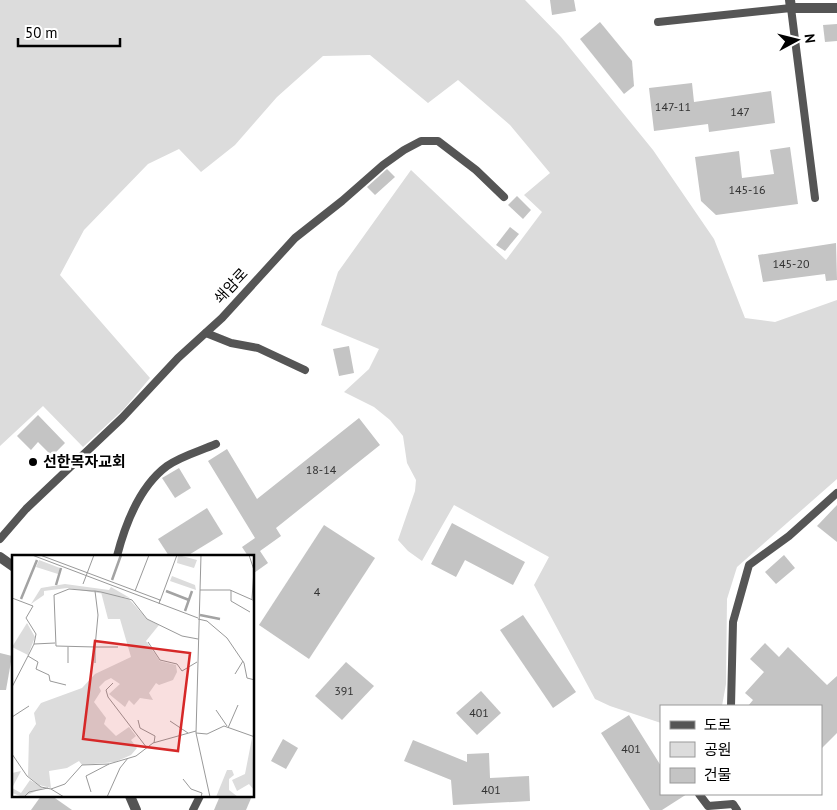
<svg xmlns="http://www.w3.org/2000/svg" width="837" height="810" font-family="'PT Sans','Noto Sans KR',sans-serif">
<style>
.green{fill:#dcdcdc}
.building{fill:#c4c4c4}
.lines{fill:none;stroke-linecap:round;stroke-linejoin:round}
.service{stroke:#555;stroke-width:8}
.minor{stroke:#555;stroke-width:10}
.poi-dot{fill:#000;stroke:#fff;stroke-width:2}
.labels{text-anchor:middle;stroke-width:5;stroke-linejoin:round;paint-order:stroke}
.number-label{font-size:12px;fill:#313131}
.street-label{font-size:15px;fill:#000;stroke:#fff}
.poi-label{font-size:15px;font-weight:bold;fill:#000;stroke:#fff;text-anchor:start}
.inset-river{fill:none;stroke:#a3a3a3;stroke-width:2.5}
.inset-road{fill:none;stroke:#999;stroke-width:1}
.view{fill:#d62828;fill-opacity:0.15;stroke:#d62828;stroke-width:2.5}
.inset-edge{fill:none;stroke:#000;stroke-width:2.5}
</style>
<rect width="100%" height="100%" fill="#fff"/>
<polygon class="green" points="0,0 525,0 561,37 653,150 714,239 745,318 775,322 837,300 837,479 737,567 727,599 726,684 722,706 661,706 661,723 610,706 595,699 534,585 549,557 454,505 422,561 408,551 398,540 415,491 416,480 407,463 403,436 390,420 374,407 344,392 369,369 379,349 321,325 338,272 411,170 506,260 542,212 524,195 550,173 510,125 458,80 428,103 370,55 323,56 277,97 235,145 201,172 179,149 148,164 84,230 60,275 150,378 124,409 83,447 43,406 0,446"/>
<g class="building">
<polygon points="550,0 574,0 576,11 552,15"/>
<polygon points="600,22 632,61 634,86 624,94 580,39"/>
<polygon points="837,24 837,41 825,42 823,25"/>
<polygon points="692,83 694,102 771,91 775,123 709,132 708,124 654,131 649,88"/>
<polygon points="790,147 798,204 716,215 701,201 695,157 739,151 742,178 774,174 770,150"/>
<polygon points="387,169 395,177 375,195 367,187"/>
<polygon points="517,196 531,210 523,219 508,205"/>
<polygon points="510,227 519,234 505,251 496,245"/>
<polygon points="836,243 837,280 826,281 825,274 763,282 758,255"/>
<polygon points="349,346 354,373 339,376 333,349"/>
<polygon points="38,415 65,443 52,456 38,442 31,450 17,436"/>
<polygon points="359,418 380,445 276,528 281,536 260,551 268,563 254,573 254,556 248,556 242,547 255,538 208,461 227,449 257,499"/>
<polygon points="179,468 191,488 175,498 162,478"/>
<polygon points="837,505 837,542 817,526"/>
<polygon points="207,508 223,534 187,556 169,556 158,539"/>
<polygon points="452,523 525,562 513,585 465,560 456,577 431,564"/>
<polygon points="324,525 375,558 309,659 259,625"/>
<polygon points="784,555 795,568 776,584 765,572"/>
<polygon points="523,615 576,692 553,708 500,630"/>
<polygon points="765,643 779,657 788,647 827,685 837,676 837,733 821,749 821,706 748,706 753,700 745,693 764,672 750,659"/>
<polygon points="0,653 12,656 6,690 0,690"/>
<polygon points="346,662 374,686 342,720 315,696"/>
<polygon points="481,691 501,713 477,735 456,713"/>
<polygon points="629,715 661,766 661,794 687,794 662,810 650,810 601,733"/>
<polygon points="283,739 298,748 286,769 271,761"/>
<polygon points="413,740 467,762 467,754 489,753 490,778 529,776 530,801 453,805 451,780 404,761"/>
<polygon points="41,796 52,796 72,810 31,810"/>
<polygon points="220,796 252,796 246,810 214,810"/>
</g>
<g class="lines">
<g class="service">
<polyline points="658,22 791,8 815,198"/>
<polyline points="206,333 231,343 258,348 305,370"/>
<polyline points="0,539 26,509 122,418 178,358 222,318 295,238 342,201 383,165 404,150 421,141 438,141 476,170 504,197"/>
<path d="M117,556C125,525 140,486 167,466C181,456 200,451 216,444"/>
<polyline points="731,706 733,622 749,565 789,536 837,493"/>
<polyline points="699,794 708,806 733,804 737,810"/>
<polyline points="193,810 200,796"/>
</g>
<g class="minor">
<polyline points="790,0 791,8 837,8"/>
<polyline points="0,557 14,567"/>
<polyline points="130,796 136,810"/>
</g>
</g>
<circle class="poi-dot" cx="33" cy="462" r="5"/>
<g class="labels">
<g class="number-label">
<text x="673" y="111">147-11</text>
<text x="740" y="116">147</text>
<text x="747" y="194">145-16</text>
<text x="791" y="268">145-20</text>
<text x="321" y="474">18-14</text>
<text x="317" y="596">4</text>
<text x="344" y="695">391</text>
<text x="479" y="717">401</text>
<text x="631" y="753">401</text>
<text x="491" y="794">401</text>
</g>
<g class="street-label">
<text transform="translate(231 286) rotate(-47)" y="5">쇄암로</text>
</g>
<g class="poi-label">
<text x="43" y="467">선한목자교회</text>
</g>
</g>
<g transform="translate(12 555)">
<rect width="242" height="242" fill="#fff"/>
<path d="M166,0L185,5L182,13L165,8ZM27,5L48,13L46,19L24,12ZM160,21L183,30L184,35L158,26ZM53,29L97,35L99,32L118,43L55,33L32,36V40L19,49L29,33ZM89,37L117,44L135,64L147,70L134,86L148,106L164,110L165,117L161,125L147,130L144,128L137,138L141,145L128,143L122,150L117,145L113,152L97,139L108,129L99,123L93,126L87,132L89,136L82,147L94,163L92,169L104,181L117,172L124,181L119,185L125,193L119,200L103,207L70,210L67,206L55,213L37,216L39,233L27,230L16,221L17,180L24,169L22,158L29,148L70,133L83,119L119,102L108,64H96ZM15,68L23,82L16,100L0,92ZM240,183L242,235L237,229L225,236L220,225L233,219ZM215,215H220L222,220L217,224V235L226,242H204ZM9,216L0,233L9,238L18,225L31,233L11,242L0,238V218Z" fill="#dcdcdc"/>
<path class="inset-river" d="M100,25L109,0M44,30L49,13M154,36L177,45M9,44L25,5M173,56L180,36M188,60L208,64"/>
<path class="inset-road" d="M20,0L186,63M28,0L148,45L147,49M189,0L184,178L198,242M237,0L242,15M71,29L82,0M188,35H218L243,46M219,35V46L238,57M83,36L86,60L83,92L44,91L42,40L57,34L80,36H83L89,37L117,44L120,45L135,64L170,81L186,84M123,36L137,0M0,43L21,51L14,63L24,79L22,89M240,44L242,15M148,46L165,0M186,64L195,66L215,83L232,108L235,123L243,125M136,87L148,105L165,109L170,116L185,107M43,88L22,89L16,101L26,107L24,114L37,120L38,126L54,130M56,108V92M83,108V92H106M223,119L231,106M101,128L94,135L96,142L135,193M0,132L16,101M0,141V200M204,155L215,171M0,162L17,151M126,165L128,173L143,181L142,188M158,166L176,178M216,173L226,150M184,178L195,179L212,171L243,182M0,199L15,221L29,232L39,234L53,229L70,210L97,209L124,201L141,188L184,176M171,224L179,234L190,238L189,242M39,234L52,242M79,237L74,221L97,209M12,242L17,237L36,233M95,242L108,213L116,203"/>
<path class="view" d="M83,86L178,98L166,196L71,184Z"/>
<rect width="242" height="242" class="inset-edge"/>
</g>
<rect x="660" y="705" width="162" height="90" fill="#ffffff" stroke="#999999"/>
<rect x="670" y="721" width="25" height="8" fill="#555555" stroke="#999999"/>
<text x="704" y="730" font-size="15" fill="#000000">도로</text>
<rect x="670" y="742" width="25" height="15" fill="#dcdcdc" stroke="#999999"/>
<text x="704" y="755" font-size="15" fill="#000000">공원</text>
<rect x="670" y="768" width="25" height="15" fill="#c4c4c4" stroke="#999999"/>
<text x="704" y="780" font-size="15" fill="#000000">건물</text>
<g transform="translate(797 40) rotate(83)" stroke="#ffffff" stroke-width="4" paint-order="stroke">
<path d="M0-4L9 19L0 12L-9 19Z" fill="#000000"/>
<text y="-8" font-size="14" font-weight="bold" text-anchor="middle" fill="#000000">N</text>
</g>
<path d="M18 38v8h102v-8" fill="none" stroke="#000000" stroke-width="2.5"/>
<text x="25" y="38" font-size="15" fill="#000000" stroke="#ffffff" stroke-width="4" paint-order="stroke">50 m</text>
</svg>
